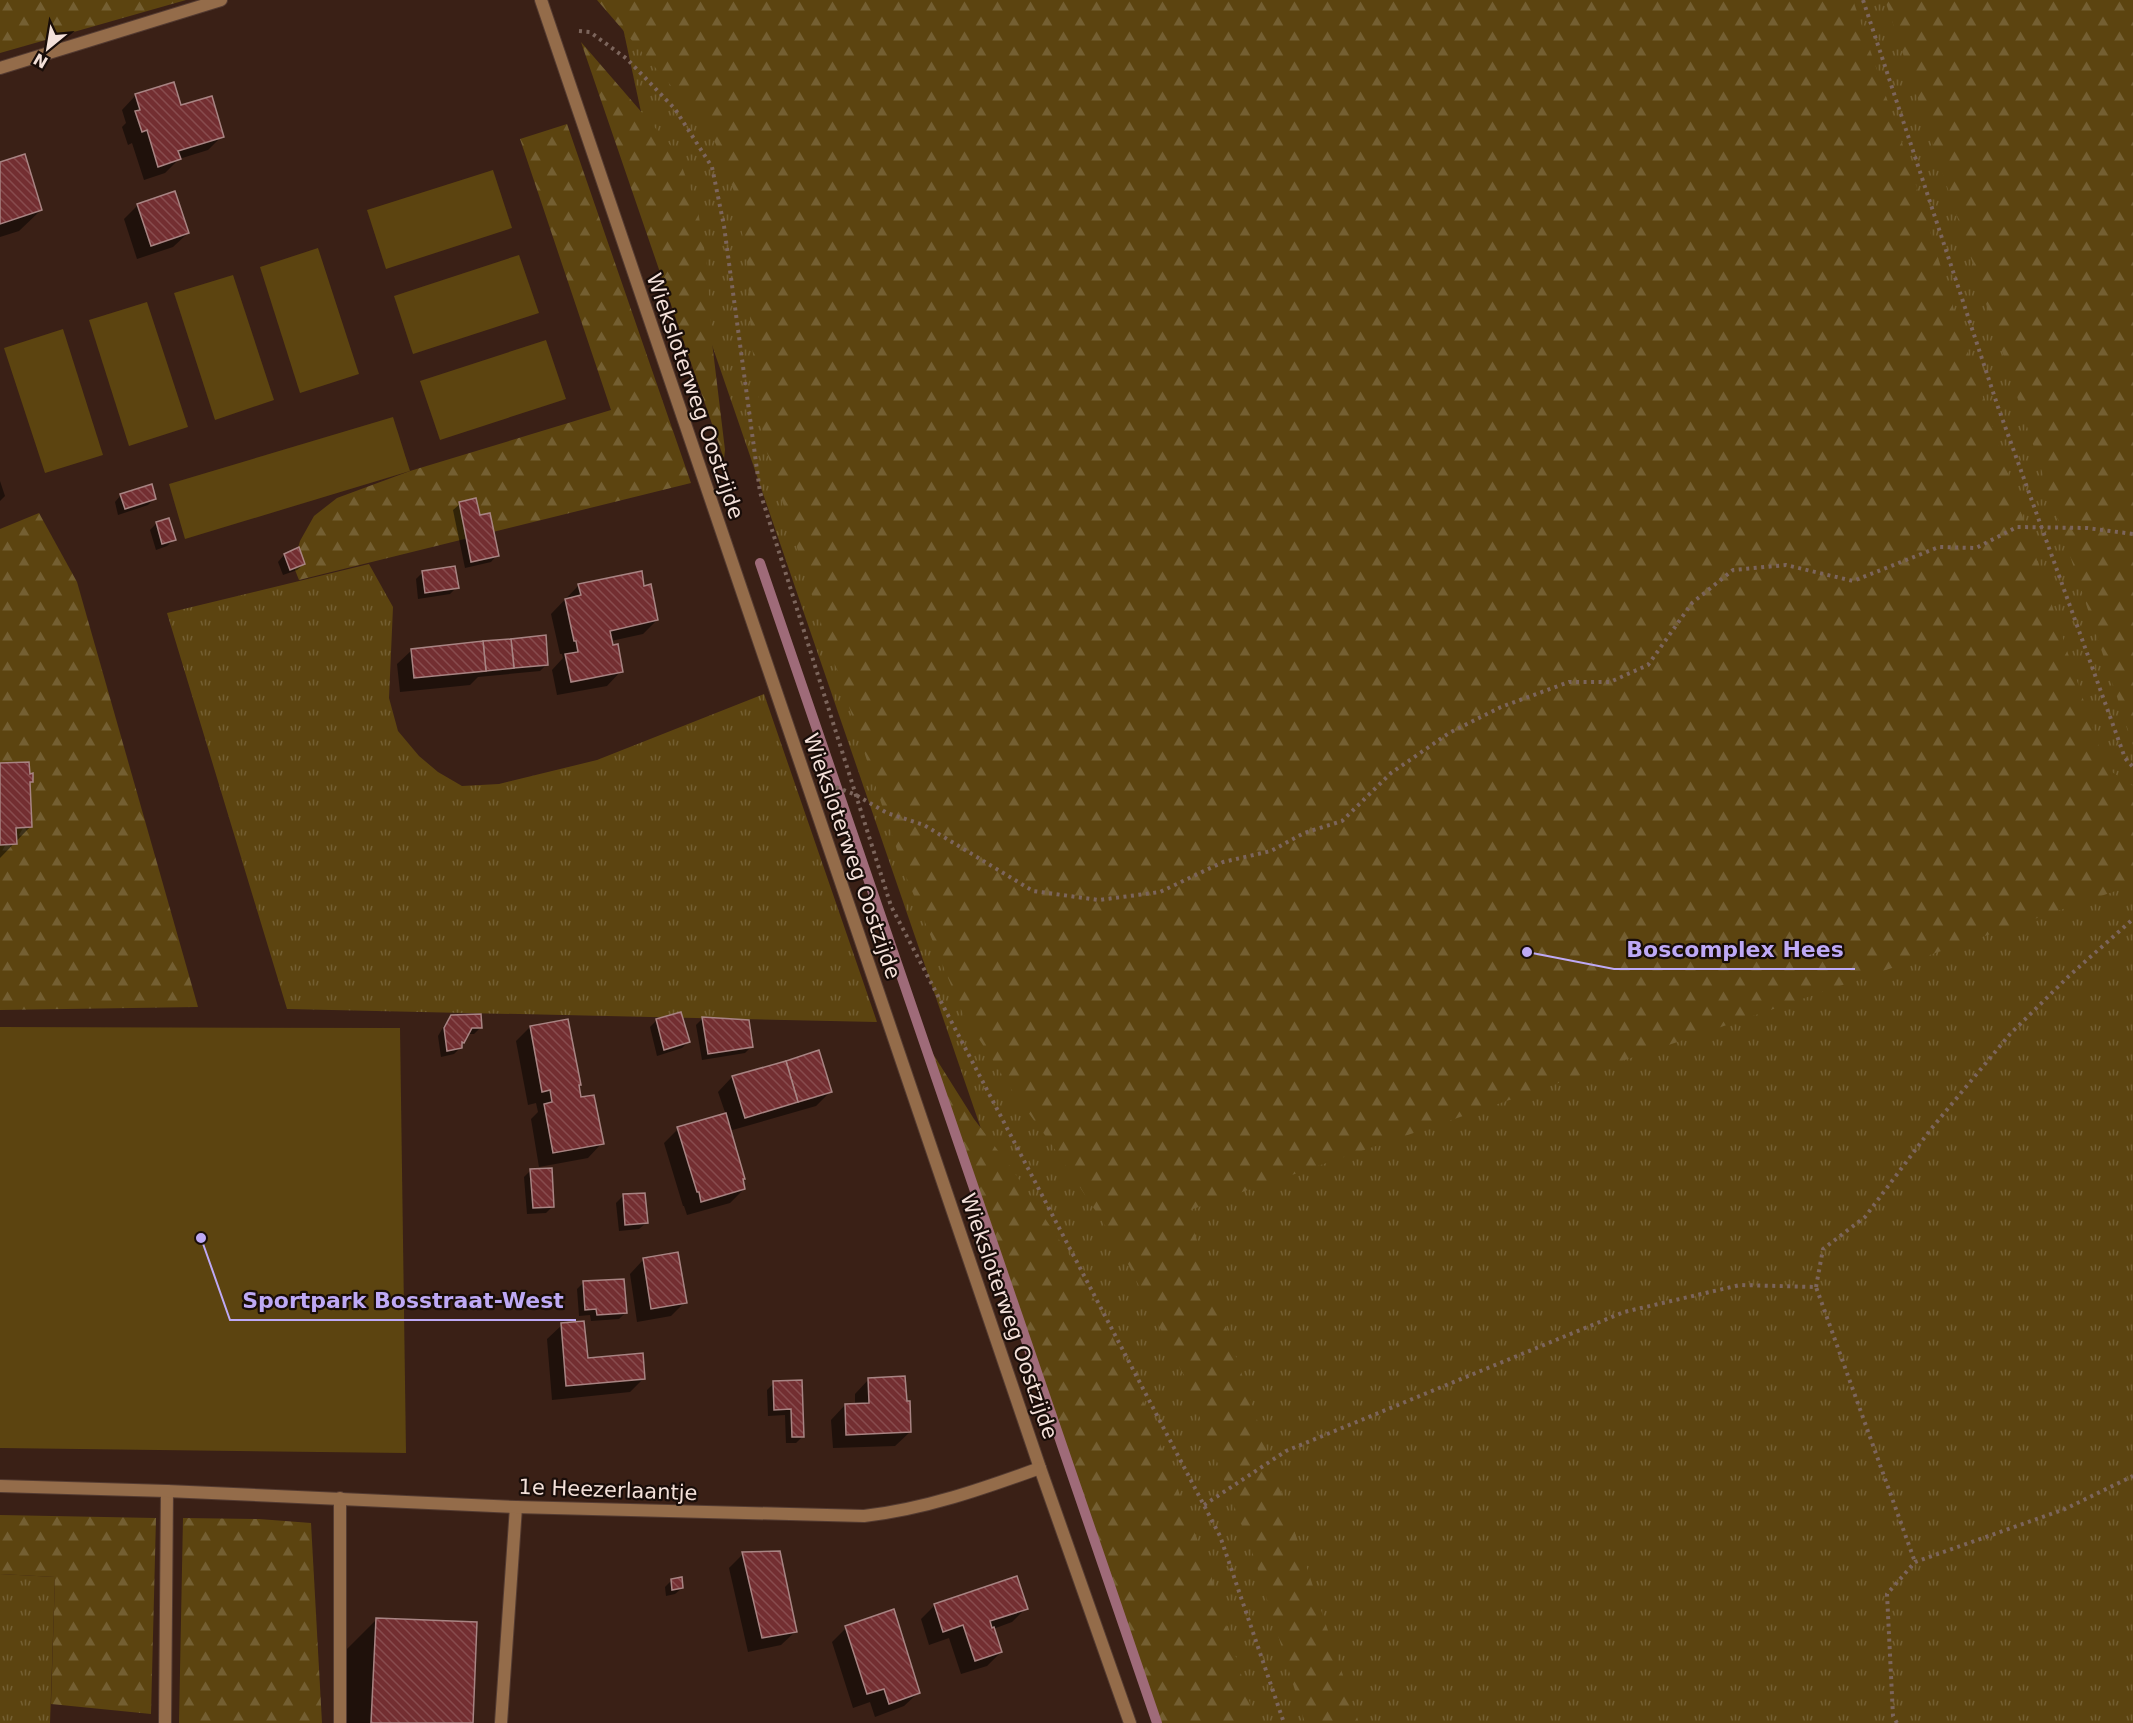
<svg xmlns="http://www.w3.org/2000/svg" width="2133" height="1723" font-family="'DejaVu Sans',sans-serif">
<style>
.grass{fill:url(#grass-tufts)}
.forest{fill:url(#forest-firs)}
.garden{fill:#5c4410}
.shadow{fill:#0007}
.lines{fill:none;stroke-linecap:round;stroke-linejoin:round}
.stream{stroke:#9f6b79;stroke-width:10}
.building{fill:url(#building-back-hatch);stroke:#a88483;stroke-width:1.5}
.service-casing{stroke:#543b31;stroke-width:14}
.minor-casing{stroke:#543b31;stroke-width:14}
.path{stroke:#7c655c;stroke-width:4;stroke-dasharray:3 4.5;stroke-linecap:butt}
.service{stroke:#946c4a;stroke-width:12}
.minor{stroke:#946c4a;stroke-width:12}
.labels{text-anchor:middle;stroke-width:4.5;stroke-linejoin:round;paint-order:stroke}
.street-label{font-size:21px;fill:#f4e1da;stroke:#190d09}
.leader{fill:none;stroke:#bea9f5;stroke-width:2}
.callout-dot{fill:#bea9f5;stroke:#190d09;stroke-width:2}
.callout-label{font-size:22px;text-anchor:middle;font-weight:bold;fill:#bea9f5;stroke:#190d09;stroke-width:4.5;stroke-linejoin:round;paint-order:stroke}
</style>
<defs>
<pattern id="grass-tufts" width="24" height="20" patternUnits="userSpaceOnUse" patternTransform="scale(1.5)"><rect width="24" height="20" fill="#5c4410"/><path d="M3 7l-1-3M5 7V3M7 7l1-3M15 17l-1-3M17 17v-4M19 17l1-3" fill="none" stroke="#745f32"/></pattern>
<pattern id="forest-firs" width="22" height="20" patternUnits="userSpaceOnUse" patternTransform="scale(1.5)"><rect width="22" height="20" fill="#5c4410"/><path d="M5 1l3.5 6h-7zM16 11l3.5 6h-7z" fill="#745f32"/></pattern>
<pattern id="building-back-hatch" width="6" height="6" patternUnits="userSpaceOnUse" patternTransform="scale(1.5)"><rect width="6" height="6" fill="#732e31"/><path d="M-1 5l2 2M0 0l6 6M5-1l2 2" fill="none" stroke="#884c4e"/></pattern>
</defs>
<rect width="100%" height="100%" fill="#3a2016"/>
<g class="grass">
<polygon points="617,0 2133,0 2133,1723 1185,1723 656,182"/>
<polygon points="369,564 393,607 389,698 398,731 419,756 438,772 462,786 499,784 597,760 764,694 877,1022 287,1009 167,613"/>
<polygon points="0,1574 55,1577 50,1723 0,1723"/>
</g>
<g class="forest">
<polygon points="0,0 186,0 0,53"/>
<polygon points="597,0 1853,0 1912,172 1954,310 2106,768 2133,786 2133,885 1187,1211 1359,1723 1305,1723 1254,1557 1183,1374 1120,1248 1050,1142 1013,1092 963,1014 905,874 815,605 764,443 751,338 747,260 735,194 711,132"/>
<polygon points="1885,0 2133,0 2133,745"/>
<polygon points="581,42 676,152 697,205 707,265 712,342 725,450 724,459"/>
<polygon points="567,124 691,483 299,580 293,565 300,541 314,516 337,498 410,471 611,410 520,139"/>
<polygon points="39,513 77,582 198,1007 0,1010 0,529"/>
<polygon points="923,1038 974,1119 1012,1169 1080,1271 1140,1393 1210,1572 1256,1723 1157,1723"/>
<polygon points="0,1515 156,1518 151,1714 51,1704 55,1577 0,1574"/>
<polygon points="183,1518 259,1519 311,1523 322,1723 179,1723"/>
</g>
<g class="garden">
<polygon points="493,170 512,228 386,269 367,210"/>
<polygon points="318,248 359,374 300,393 260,267"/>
<polygon points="519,255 539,313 413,354 394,296"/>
<polygon points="233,275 274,400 215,420 174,293"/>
<polygon points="147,302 188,427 129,446 89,320"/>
<polygon points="63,329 103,455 45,473 4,348"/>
<polygon points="546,340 566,399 440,440 420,381"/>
<polygon points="393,417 410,471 185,539 169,484"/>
<polygon points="0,1027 400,1028 406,1453 0,1448"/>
</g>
<g class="shadow">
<polygon points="136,95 222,136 208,150 179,159 165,173 144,180 132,143 128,145 122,127 126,123 122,110"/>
<polygon points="0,163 41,210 19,231 0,237"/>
<polygon points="138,205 188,233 173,247 137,259 124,219"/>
<polygon points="0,481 5,496 0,501"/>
<polygon points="121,495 155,498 148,505 118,515 115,502"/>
<polygon points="460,504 478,517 497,555 491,562 465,568 453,510"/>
<polygon points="157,523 174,540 167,546 156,550 150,530"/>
<polygon points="284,555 304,564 297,570 283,575 278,562"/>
<polygon points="423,572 457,587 450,594 418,599 416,579"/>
<polygon points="579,585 643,588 657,620 643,634 611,641 621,671 607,686 557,695 552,670 563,658 562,654 560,654 551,614"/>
<polygon points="412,650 547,664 540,671 478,677 470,685 400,692 397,664"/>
<polygon points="0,765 28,775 32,781 29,784 31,826 0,858"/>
<polygon points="680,1014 688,1042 682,1048 657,1056 650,1027 656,1021"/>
<polygon points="452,1016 481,1027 474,1034 467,1034 461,1044 461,1047 454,1054 441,1057 438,1036 445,1024"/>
<polygon points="703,1018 752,1046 745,1053 702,1060 696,1025"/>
<polygon points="530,1027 577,1086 580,1099 602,1143 588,1158 539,1167 531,1119 538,1112 536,1103 528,1105 516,1041"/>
<polygon points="818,1052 830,1092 816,1106 729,1131 744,1189 730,1203 687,1215 684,1206 683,1206 664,1143 678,1129 726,1115 718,1092 732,1077"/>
<polygon points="531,1170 553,1206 546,1213 527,1214 524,1177"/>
<polygon points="623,1196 646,1223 639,1229 619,1231 616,1203"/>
<polygon points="644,1259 685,1302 671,1316 637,1322 630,1274"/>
<polygon points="584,1282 625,1313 619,1319 591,1321 590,1315 579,1316 577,1289"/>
<polygon points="562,1325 587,1360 644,1378 630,1392 552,1400 547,1339"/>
<polygon points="869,1379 910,1432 895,1446 833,1448 831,1420 845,1405 855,1405 855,1394"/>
<polygon points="800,1382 803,1436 796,1443 786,1443 785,1415 768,1416 767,1390 774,1383"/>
<polygon points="743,1554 796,1631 781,1645 748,1652 729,1568"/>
<polygon points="672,1580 682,1588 675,1594 666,1596 665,1587"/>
<polygon points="935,1605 1026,1608 1012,1622 993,1629 1001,1652 987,1666 961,1674 949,1638 929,1645 921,1619"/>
<polygon points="376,1620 472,1723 334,1723 336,1660"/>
<polygon points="846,1628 919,1692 904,1706 875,1717 870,1702 853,1708 832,1642"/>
</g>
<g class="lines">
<polyline class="stream" points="760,563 1157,1723"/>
</g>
<g class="building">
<polygon points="174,82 181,105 212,96 224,137 178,151 181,159 158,167 147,130 142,132 135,111 140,110 135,94"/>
<polygon points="25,154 42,210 0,224 0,162"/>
<polygon points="175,191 189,233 151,246 137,204"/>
<polygon points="152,484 156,499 125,509 120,494"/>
<polygon points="476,498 480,515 490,513 499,556 471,562 459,502"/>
<polygon points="169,518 176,540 162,544 156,522"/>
<polygon points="299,547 305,564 290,570 284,554"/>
<polygon points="455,566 459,588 425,593 422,571"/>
<polygon points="642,571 644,586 651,584 658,620 610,631 613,645 618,644 623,672 571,682 565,654 578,652 576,641 574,641 565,599 581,595 578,584"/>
<polygon points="546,635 548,665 514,668 511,639"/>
<polygon points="511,639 514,668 486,671 483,641"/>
<polygon points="483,641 486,671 414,678 411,649"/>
<polygon points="29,762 30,774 33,773 33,782 30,782 32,827 16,828 17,844 0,845 0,763"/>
<polygon points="681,1012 690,1042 664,1050 656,1019"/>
<polygon points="481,1014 482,1028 472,1028 464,1043 462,1042 462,1048 447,1051 444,1028 451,1015"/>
<polygon points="702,1017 749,1020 753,1047 708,1054"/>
<polygon points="568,1019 581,1085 579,1085 581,1097 594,1095 604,1144 553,1153 544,1104 552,1102 550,1090 542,1092 530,1026"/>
<polygon points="819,1050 832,1092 798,1102 786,1061"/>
<polygon points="786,1061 798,1102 745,1118 732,1076"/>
<polygon points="726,1113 745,1179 743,1179 745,1189 701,1202 699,1192 697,1192 677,1127"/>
<polygon points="552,1168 554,1207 533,1208 530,1169"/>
<polygon points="645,1193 648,1223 625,1225 623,1194"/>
<polygon points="678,1252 687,1303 651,1309 643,1258"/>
<polygon points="624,1279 627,1313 597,1315 596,1309 585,1310 583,1281"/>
<polygon points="584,1321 588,1358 643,1353 645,1379 566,1386 561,1323"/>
<polygon points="905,1376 907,1401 910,1401 911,1432 846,1435 845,1404 869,1403 868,1378"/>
<polygon points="802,1380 804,1437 792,1437 791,1409 774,1410 773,1381"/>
<polygon points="780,1551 797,1632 762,1638 742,1552"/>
<polygon points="1017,1576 1028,1609 990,1621 992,1628 994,1627 1002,1652 975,1661 963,1625 943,1632 934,1604"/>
<polygon points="682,1577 683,1588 672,1590 671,1579"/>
<polygon points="894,1609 920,1693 889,1704 884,1689 867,1694 845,1626"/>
<polygon points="376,1618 477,1622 473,1723 371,1723"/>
</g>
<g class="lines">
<defs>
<g id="service">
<polyline points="340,1498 340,1723"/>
<polyline points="165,1723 167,1491"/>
<polyline points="501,1723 516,1507"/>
</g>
<g id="minor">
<polyline points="541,0 1040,1468 1130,1723"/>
<polyline points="0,68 221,0"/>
<path d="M0,1486L167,1491L516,1507L864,1516C925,1509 982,1489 1040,1468"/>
</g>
</defs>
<use href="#service" class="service-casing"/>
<use href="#minor" class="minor-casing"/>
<g class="path">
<polyline points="1863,0 1998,407 2125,758 2133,767"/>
<polyline points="579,31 590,32 627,59 675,109 712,167 724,226 760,492 891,906 1220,1536 1284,1723"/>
<polyline points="836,787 856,795 887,813 924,825 1033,891 1099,900 1160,892 1223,862 1271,851 1304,833 1342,821 1391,773 1449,733 1501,707 1569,682 1610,682 1648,665 1692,603 1733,570 1786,565 1853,581 1939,547 1976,548 2017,527 2087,528 2133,534"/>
<polyline points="1816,1287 1823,1249 1865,1217 1931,1129 2010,1034 2069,976 2133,919"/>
<polyline points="1204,1505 1286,1451 1624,1312 1740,1285 1816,1287 1915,1562"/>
<polyline points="1897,1723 1893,1716 1887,1594 1915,1562 2065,1509 2133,1476"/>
</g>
<use href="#service" class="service"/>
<use href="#minor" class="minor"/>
</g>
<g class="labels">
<g class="street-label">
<text transform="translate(695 396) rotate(71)" y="7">Wieksloterweg Oostzijde</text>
<text transform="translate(852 856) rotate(71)" y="7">Wieksloterweg Oostzijde</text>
<text transform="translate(1009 1316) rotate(71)" y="7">Wieksloterweg Oostzijde</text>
<text transform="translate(608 1490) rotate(2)" y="7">1e Heezerlaantje</text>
</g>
</g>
<path class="leader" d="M1527 952L1614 969H1855M201 1238L230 1320H576"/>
<g class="callout-dot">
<circle cx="1527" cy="952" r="6"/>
<circle cx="201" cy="1238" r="6"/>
</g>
<g class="callout-label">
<text x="1735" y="957">Boscomplex Hees</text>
<text x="403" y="1308">Sportpark Bosstraat-West</text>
</g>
<g transform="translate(48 48) rotate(210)" stroke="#190d09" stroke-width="4.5" paint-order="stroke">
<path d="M0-4.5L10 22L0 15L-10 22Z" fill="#f4e1da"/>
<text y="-9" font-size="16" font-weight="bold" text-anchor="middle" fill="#f4e1da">N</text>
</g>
</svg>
